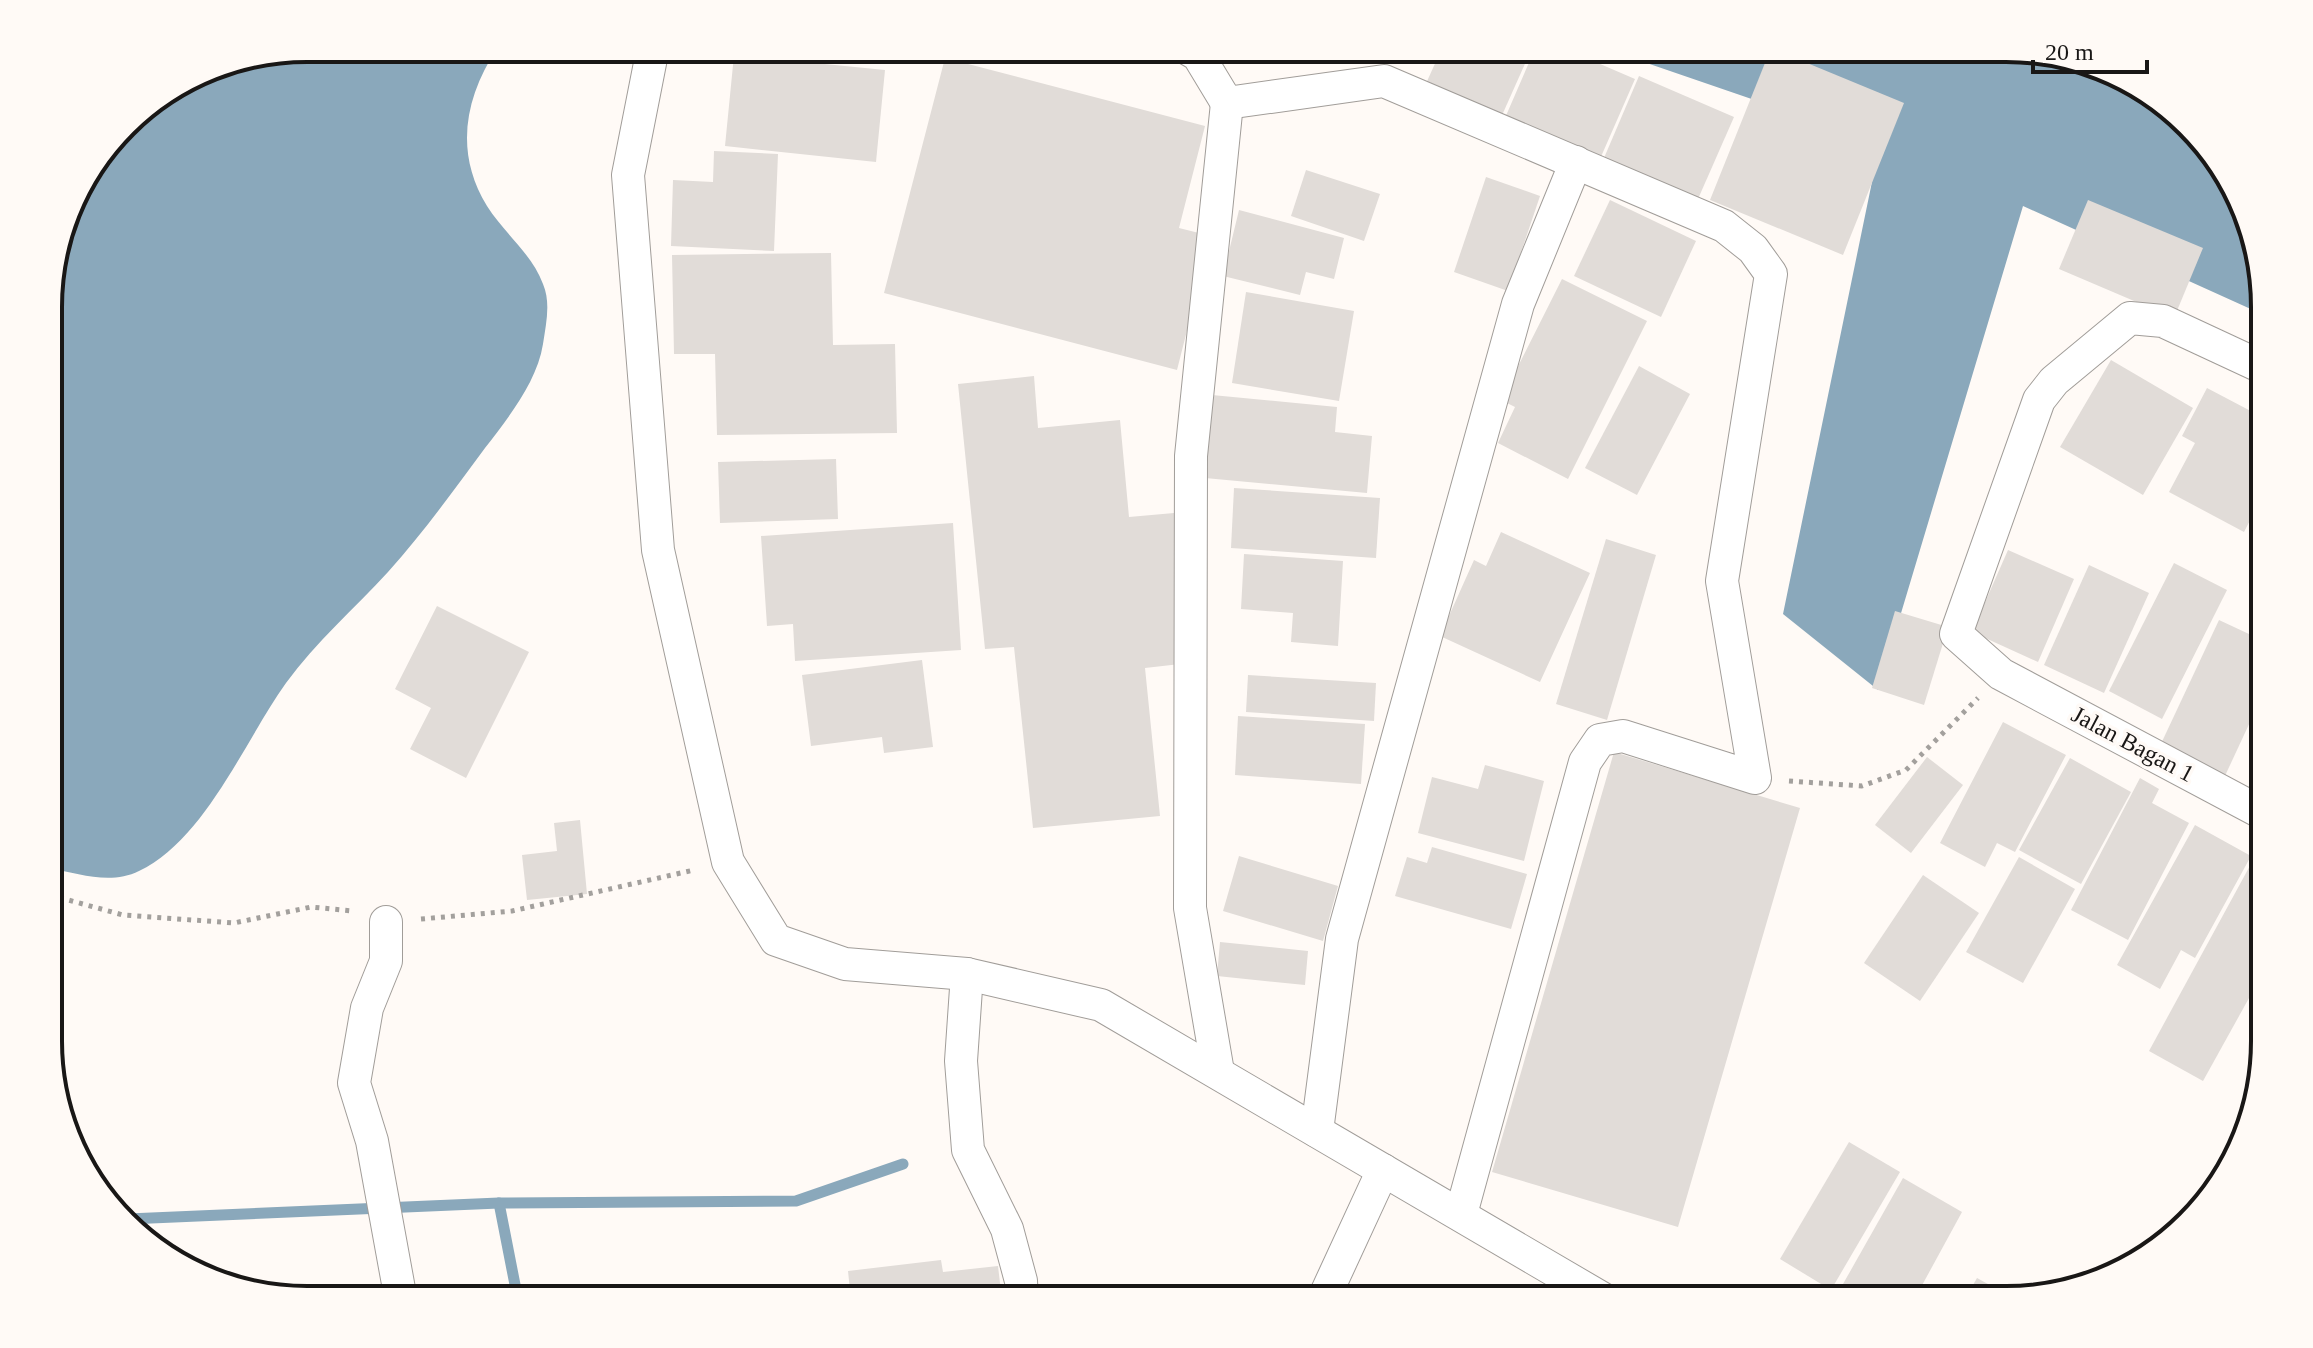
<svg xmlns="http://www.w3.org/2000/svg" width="2313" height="1348" font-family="Georgia,serif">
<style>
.water{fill:#8aa8bb}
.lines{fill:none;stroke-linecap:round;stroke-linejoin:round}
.stream{stroke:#8aa8bb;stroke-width:11}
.building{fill:#e1dcd8}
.minor-casing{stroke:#a19d99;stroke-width:34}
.path{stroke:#a3a09d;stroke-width:5;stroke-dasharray:4 6;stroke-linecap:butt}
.minor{stroke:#fff;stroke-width:32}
.labels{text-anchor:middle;stroke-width:7;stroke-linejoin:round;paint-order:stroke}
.street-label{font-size:24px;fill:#191716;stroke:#fffaf6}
.rim{fill:none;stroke:#191716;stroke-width:4}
</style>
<rect width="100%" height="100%" fill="#fffaf6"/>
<g class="water">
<path d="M307,48H497C465,98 454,152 487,206C504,233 532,254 543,284C551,303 546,324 543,344C537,382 508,418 485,448C454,490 423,533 388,572C354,609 316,642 286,683C245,740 205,840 139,871C111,885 79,874 50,868V273L75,192L136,113L208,68Z"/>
<polygon points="1603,48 2007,48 2136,83 2222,163 2264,289 2264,315 2023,206 1878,690 1783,614 1880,143"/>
</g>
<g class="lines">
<g class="stream">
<polyline points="499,1203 518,1300"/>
<polyline points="128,1219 499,1203 796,1201 903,1164"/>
</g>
</g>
<g class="building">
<polygon points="1442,48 1532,48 1499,122 1424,88"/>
<polygon points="1553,48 1563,48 1635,79 1600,159 1505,118 1534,51 1548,58"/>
<polygon points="1771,48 1904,103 1843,255 1710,200"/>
<polygon points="734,55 885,70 876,162 725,146"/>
<polygon points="945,58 1205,126 1179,228 1211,236 1177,370 884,293"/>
<polygon points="1639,76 1734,117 1698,199 1604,158"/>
<polygon points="714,151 778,154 774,251 671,246 673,180 713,182"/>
<polygon points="1306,170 1380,194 1364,241 1291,216"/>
<polygon points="1486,177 1540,196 1508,291 1454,272"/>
<polygon points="1610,200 1696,241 1661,317 1574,276"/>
<polygon points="2088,200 2203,248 2174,318 2059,269"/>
<polygon points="1239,210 1344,238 1334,279 1306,272 1300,295 1223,276"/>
<polygon points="831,253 833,345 895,344 897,433 717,435 715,354 674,354 672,255"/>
<polygon points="1562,279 1647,321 1568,479 1498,443 1515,407 1501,400"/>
<polygon points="1246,292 1354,311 1339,401 1232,383"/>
<polygon points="2111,360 2193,408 2143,495 2060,447"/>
<polygon points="1639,366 1690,394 1637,495 1585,468"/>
<polygon points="1034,376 1038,428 1120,420 1129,517 1174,513 1189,663 1145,668 1160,816 1033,828 1014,647 985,649 958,384"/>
<polygon points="2207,388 2264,418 2264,493 2244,532 2169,492 2195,443 2182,436"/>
<polygon points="1212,395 1337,407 1335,432 1372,436 1367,493 1205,478"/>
<polygon points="836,459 838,519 720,523 718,462"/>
<polygon points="1234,488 1380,498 1376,558 1231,548"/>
<polygon points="953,523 961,650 795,661 793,624 767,626 761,536"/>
<polygon points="1501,532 1590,573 1540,682 1440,636 1474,560 1486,566"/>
<polygon points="1606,539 1656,555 1607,720 1556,704"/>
<polygon points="2008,550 2074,579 2038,662 1972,632"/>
<polygon points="1244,554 1343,561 1338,646 1291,642 1293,613 1241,609"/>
<polygon points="2174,563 2227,590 2162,719 2109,691"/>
<polygon points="2089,565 2149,593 2104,693 2044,665"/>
<polygon points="437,606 529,652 466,778 410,749 431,708 395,689"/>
<polygon points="1895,611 1948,627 1924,705 1872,688"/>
<polygon points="2219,620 2264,641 2264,692 2224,778 2159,748"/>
<polygon points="922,660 933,747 884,753 882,737 811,746 802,675"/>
<polygon points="1248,675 1376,683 1374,721 1246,712"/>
<polygon points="1238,716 1365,724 1361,784 1235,775"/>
<polygon points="2003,722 2066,755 2015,852 1997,843 1985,867 1940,843"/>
<polygon points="1614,752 1800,808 1678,1227 1492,1172"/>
<polygon points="1927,757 1963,785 1911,853 1875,825"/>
<polygon points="2070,758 2131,792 2081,884 2019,850"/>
<polygon points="1485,765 1544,781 1524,861 1418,833 1432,777 1478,789"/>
<polygon points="2140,778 2159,789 2152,803 2189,823 2128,940 2071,910"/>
<polygon points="580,820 587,894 527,900 522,855 557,851 554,823"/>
<polygon points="2195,825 2251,856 2195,958 2181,950 2160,989 2117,965"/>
<polygon points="2264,840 2264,971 2203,1081 2149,1051"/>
<polygon points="1432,847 1527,874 1511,929 1395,896 1407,857 1427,863"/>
<polygon points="1239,856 1338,886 1323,941 1223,911"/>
<polygon points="2019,857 2075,889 2023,983 1966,952"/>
<polygon points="1923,875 1979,913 1920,1001 1864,963"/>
<polygon points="1220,942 1308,951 1305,985 1217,976"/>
<polygon points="1849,1142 1900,1172 1831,1290 1780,1259"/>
<polygon points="1903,1178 1962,1212 1914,1300 1871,1300 1843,1284"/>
<polygon points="941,1260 943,1272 998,1266 1002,1300 851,1300 848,1271"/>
<polygon points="1977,1278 2015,1299 1965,1299"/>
</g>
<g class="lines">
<defs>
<g id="minor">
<polyline points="653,48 628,175 658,550 728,862 776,940 845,964 967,974 1101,1005 1605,1300"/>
<polyline points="1186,48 1198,55 1227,103 1384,81 1724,226 1753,249 1771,274 1722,581 1755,778 1623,736 1600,740 1585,762 1461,1214"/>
<polyline points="2264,368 2163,321 2130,318 2054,381 2039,400 1956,634 2001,674 2264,814"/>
<polyline points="386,922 386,961 367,1008 354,1083 372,1141 401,1300"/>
<polyline points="967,974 961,1061 968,1150 1007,1229 1021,1281 1022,1300"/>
<polyline points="1218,1072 1190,908 1191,456 1227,103"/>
<polyline points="1317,1131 1342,939 1518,304 1576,162"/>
<polyline points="1323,1300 1383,1170"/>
</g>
</defs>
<use href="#minor" class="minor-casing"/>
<g class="path">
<polyline points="1789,781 1862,786 1906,770 1978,698"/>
<polyline points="50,895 123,915 234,923 311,907 353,911"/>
<polyline points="421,919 512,911 694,870"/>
</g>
<use href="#minor" class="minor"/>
</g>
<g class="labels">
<g class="street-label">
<text transform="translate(2133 744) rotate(28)" y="8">Jalan Bagan 1</text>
</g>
</g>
<path d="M0 0H2313V1348H0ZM307 62H2006A245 245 0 0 1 2251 307V1041A245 245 0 0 1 2006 1286H307A245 245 0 0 1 62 1041V307A245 245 0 0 1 307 62Z" fill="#fffaf6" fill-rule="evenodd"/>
<path class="rim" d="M307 62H2006A245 245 0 0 1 2251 307V1041A245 245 0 0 1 2006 1286H307A245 245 0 0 1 62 1041V307A245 245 0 0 1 307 62Z"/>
<path d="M2033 60v12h114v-12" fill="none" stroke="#191716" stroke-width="4"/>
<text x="2045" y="60" font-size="24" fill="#191716" stroke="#fffaf6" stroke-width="6" paint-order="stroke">20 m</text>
</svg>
